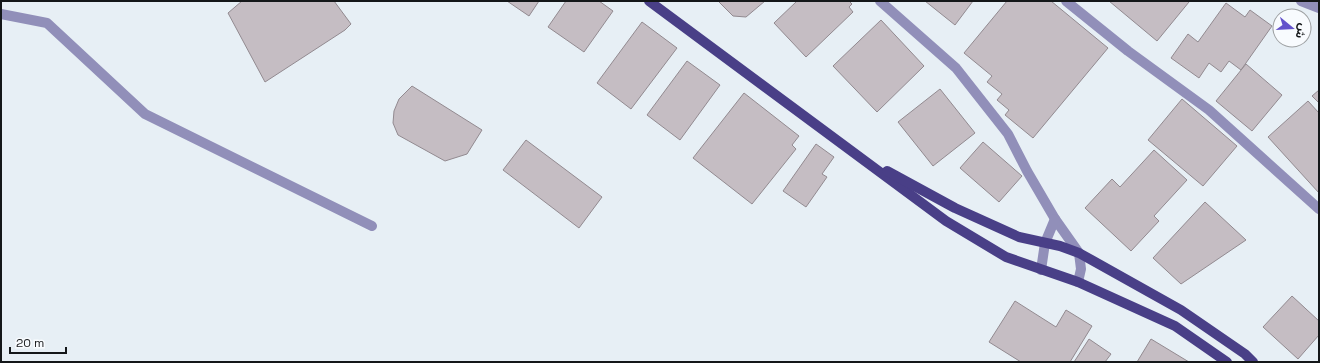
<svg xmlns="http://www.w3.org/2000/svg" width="1320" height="363" font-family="'Space Grotesk','Noto Sans Arabic',sans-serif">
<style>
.building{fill:#c5bdc3;stroke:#928a90}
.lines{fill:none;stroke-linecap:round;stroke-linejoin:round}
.minor{stroke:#918fb9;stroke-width:10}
.major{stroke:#493f87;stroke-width:10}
</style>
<rect width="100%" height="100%" fill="#e7eff5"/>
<g class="building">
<polygon points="242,1 334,1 351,24 345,30 265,82 228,13"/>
<polygon points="507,1 539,1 529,16"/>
<polygon points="566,1 599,1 613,11 584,52 548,27"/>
<polygon points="718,1 765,1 746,17 733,16"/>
<polygon points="797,1 849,1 852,4 849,7 853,12 806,57 774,23"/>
<polygon points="925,1 973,1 955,25"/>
<polygon points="1007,1 1051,1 1108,48 1033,138 1005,115 1009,110 997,100 1002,94 987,82 992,76 964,53"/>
<polygon points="1109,1 1188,1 1189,2 1157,41"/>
<polygon points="1226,3 1245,17 1250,10 1272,26 1241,70 1229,61 1221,72 1209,63 1199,78 1171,58 1188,34 1198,42"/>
<polygon points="881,20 924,66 877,112 833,66"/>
<polygon points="642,22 677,48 631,109 597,83"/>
<polygon points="687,61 720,85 680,140 647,115"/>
<polygon points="1246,64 1282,95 1252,131 1216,101"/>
<polygon points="412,86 482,130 467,154 445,161 398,135 393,123 394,111 399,99"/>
<polygon points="940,89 975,133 933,166 898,122"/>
<polygon points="1319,90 1319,103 1312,96"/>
<polygon points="744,93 799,136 792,145 796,149 752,204 693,158"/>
<polygon points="1182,99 1237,146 1203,186 1148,140"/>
<polygon points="1308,101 1319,113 1319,193 1268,137"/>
<polygon points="526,140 602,197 579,228 503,170"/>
<polygon points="983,142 1022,176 999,202 960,168"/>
<polygon points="816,144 834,157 822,174 827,177 806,207 783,191"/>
<polygon points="1154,150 1187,180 1154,216 1159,221 1131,251 1085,208 1112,179 1120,187"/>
<polygon points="1205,202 1246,240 1181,284 1153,258"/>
<polygon points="1292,296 1319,321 1319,335 1298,359 1263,327"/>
<polygon points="1015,301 1056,327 1066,310 1092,326 1070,362 1021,362 989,342"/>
<polygon points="1089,339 1111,354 1105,362 1074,362"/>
<polygon points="1151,339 1189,362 1137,362"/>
</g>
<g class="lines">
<g class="minor">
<polyline points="880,1 956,68 1008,134 1027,171 1055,219 1079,253 1081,269 1078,282"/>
<polyline points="1066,1 1128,51 1209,110 1319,209"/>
<polyline points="1301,1 1319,8"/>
<polyline points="1,14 47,23 145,114 372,226"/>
<polyline points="1041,270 1045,243 1055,219"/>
</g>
<g class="major">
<polyline points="649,1 946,221 1006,257 1078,282 1175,326 1227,362"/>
<polyline points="887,171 955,208 1019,237 1060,246 1079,253 1181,310 1245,354 1253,362"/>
</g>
</g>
<rect width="1320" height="363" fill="none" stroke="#141719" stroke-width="4"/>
<g transform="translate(1292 28) rotate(108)"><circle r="19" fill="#f8fbfe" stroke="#9da0a2"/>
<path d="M0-3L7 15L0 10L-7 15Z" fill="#6352cb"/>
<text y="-6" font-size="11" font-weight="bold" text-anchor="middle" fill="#141719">ش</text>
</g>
<path d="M10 347v6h56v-6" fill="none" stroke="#141719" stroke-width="2"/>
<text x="16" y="347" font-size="12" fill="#141719" stroke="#f8fbfe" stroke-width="3" paint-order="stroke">20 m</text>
</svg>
